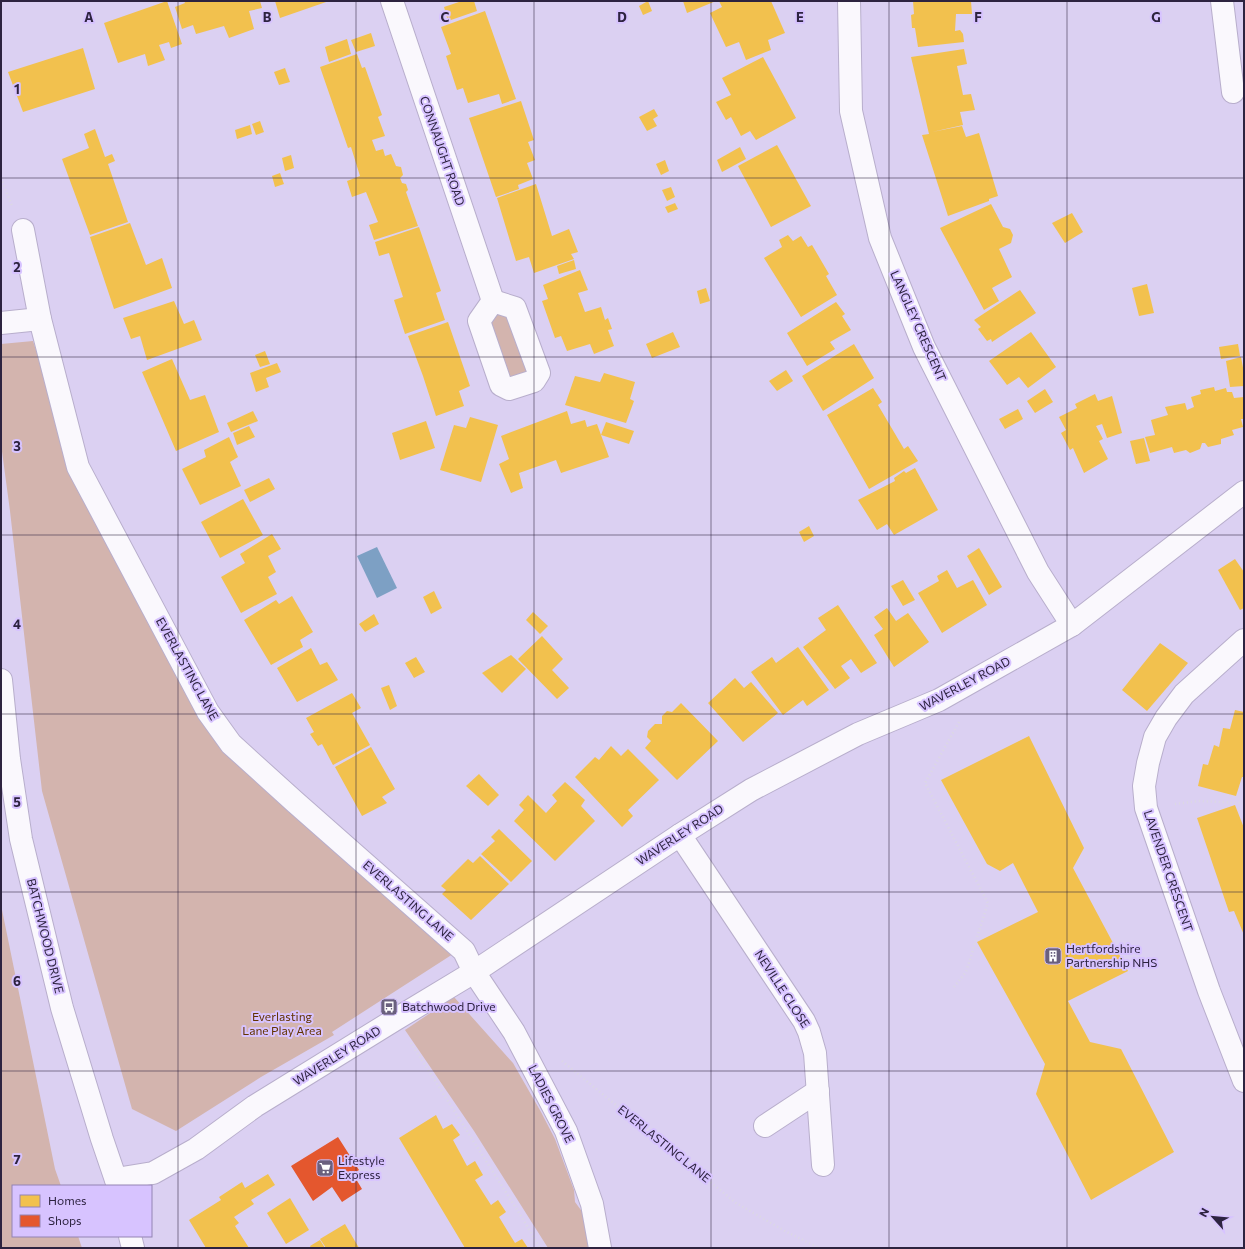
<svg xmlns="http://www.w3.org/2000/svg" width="1245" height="1249" font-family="Commissioner,sans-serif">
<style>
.green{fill:#d3b4ae}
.water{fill:#7da0c4}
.homes{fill:#f2c14e}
.shops{fill:#e4572e}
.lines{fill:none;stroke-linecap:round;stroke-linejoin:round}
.minor-casing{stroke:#b8aecc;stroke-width:24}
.tertiary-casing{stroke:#b8aecc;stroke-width:24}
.path{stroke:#dcd8e3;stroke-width:2.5;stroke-dasharray:1 3;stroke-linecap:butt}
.minor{stroke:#faf8fd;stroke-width:22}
.tertiary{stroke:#faf8fd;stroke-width:22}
.grid{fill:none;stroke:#2d2340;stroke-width:1;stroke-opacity:0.55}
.labels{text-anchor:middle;stroke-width:4;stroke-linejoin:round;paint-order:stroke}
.street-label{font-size:12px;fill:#2d2340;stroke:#d7c3ff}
.poi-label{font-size:12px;fill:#2d2340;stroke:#d7c3ff;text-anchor:start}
.park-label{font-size:12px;fill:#623300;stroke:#d7c3ff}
.grid-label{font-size:13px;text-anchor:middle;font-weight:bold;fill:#2d2340;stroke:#d7c3ff;stroke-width:4;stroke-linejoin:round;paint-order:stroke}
</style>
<rect width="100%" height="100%" fill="#dbd0f2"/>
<g class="green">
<polygon points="495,305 512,310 534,373 510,385 482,322"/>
<polygon points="33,341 75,469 204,712 453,954 332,1032 334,1035 261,1077 176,1131 132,1109 42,791 10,511 1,444 1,344"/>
<polygon points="1,905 55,1169 61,1186 13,1186 13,1236 78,1236 82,1248 1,1248"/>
<polygon points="454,997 513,1063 541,1112 555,1139 574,1190 575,1202 601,1237 606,1248 548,1248 474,1131 405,1030"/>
</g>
<polygon class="water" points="377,547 397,588 377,598 357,556"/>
<g class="homes">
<polygon points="167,1 182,44 171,48 169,42 159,45 165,60 148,66 145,54 118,63 104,23"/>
<polygon points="184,1 260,1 262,8 249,11 254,29 229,38 224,26 196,34 193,25 182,29 175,7 185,3"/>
<polygon points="275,1 329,1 280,18"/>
<polygon points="462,1 474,1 477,11 448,21 444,7"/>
<polygon points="648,1 652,11 643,15 639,6"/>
<polygon points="683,1 716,1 687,13"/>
<polygon points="719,1 771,1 785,33 768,40 771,50 746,60 739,42 726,47 710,13 722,7"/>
<polygon points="913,1 971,1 972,14 956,14 955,31 960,30 963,34 964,42 918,47 915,28 912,28 911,15 914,14"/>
<polygon points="485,11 516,99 502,104 499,94 468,103 463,88 457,90 446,56 451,54 441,27"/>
<polygon points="371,33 375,46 356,52 351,40"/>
<polygon points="347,39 351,54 329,62 325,47"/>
<polygon points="83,48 95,89 23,112 8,72"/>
<polygon points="964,49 967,64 957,66 963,95 971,94 975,110 960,112 963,125 932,132 962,126 966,137 979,133 998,196 989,199 989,201 948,216 922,135 929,134 911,57"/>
<polygon points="357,54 362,68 365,67 382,115 378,117 385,136 372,140 376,151 383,149 385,156 391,154 396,166 401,167 403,175 400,178 402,183 406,184 408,190 406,192 418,226 374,240 369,225 378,222 366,192 352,197 347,181 360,176 351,147 348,148 320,67"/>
<polygon points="763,57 796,118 756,140 750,131 741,136 731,117 726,120 716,102 731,95 722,78"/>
<polygon points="285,68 290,82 279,85 274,72"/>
<polygon points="521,101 534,140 528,142 535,160 527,163 533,179 518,185 519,189 496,197 469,118"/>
<polygon points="654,109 658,116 653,119 657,126 647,131 639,117"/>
<polygon points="260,121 264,132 256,135 252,124"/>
<polygon points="250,125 252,134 237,139 235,130"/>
<polygon points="95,129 105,157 112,154 115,161 108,164 128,222 90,235 62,159 89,148 84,134"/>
<polygon points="777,145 811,206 771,227 738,166"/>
<polygon points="740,147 746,159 722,172 717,160"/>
<polygon points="291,155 294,168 285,171 282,158"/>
<polygon points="665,160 669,171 661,175 656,164"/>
<polygon points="280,173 284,184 275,187 272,176"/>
<polygon points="536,184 552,236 569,229 578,252 571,254 574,259 534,273 529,257 516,261 497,198"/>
<polygon points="671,187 675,197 667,201 662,190"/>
<polygon points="675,203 678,209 668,213 665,207"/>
<polygon points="991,204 1003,227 1010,229 1013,235 1011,243 999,249 1012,277 992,288 999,301 984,310 940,228"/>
<polygon points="1072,213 1083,232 1065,243 1052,223"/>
<polygon points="130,223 146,265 162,258 172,288 114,309 90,237"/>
<polygon points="419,227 441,291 436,293 445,320 405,334 394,300 403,297 389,253 379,256 375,242"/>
<polygon points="788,235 793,241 801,236 808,247 812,245 829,274 826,276 837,295 801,317 764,258 782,247 779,240"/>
<polygon points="574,260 576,269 559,274 557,266"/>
<polygon points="580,270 588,290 578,293 585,312 601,307 605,320 608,318 612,329 608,330 614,346 594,354 590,344 567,351 561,336 555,338 542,301 548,299 543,285"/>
<polygon points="1147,284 1154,313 1139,316 1132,288"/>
<polygon points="706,288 710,301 700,304 697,291"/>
<polygon points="1020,290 1036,313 992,342 991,339 987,341 978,329 981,327 974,320"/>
<polygon points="174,301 184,324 194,320 202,340 147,360 140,336 131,339 123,318"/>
<polygon points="836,302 845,314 842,316 851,330 830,342 835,349 807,366 787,333"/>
<polygon points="448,322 470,386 459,391 464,406 436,416 423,376 408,336"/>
<polygon points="673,332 680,347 652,358 646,344"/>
<polygon points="1031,332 1056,367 1028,388 1019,377 1007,385 989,361"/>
<polygon points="854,344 874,378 823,411 802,376"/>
<polygon points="1238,344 1240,356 1221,359 1219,347"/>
<polygon points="265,351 270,364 260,367 255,355"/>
<polygon points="1241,357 1244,373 1244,386 1230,387 1226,361"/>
<polygon points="172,359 190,400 205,395 219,432 176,451 142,372"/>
<polygon points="277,363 281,372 266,378 269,387 256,392 250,373"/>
<polygon points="786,370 793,381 777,391 769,381"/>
<polygon points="604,373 635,382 630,399 634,401 626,423 565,405 575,376 600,382"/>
<polygon points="1214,387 1215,391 1226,388 1227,392 1232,392 1234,398 1244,397 1244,419 1241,419 1243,427 1232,430 1234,435 1221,439 1221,444 1208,447 1205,443 1202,443 1200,449 1190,453 1186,450 1174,453 1172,447 1150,453 1145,437 1155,435 1151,420 1168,415 1165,407 1185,403 1187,410 1194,407 1191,397 1201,394 1200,390"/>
<polygon points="873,388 882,402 878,405 904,449 908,446 918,461 869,489 827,415"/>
<polygon points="1045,389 1053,402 1035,413 1027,401"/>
<polygon points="1095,394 1098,401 1112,396 1122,433 1107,438 1102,424 1096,426 1103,439 1099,441 1108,459 1084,473 1073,448 1070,450 1061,433 1066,430 1059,417 1077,408 1075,404"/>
<polygon points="1018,409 1023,419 1005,429 999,419"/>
<polygon points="253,411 258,421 231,432 227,423"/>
<polygon points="567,411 571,424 585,420 587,427 597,424 609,457 561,473 556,460 519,473 523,488 511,493 499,464 509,459 501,436"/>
<polygon points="470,417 498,425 481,482 440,470 454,425 466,428"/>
<polygon points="426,421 435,448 400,460 392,433"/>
<polygon points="606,422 634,431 629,444 601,435"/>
<polygon points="249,426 255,437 237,445 233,433"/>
<polygon points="229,437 238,457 230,462 241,486 200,505 182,469 206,457 204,450"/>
<polygon points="1144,438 1150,461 1136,464 1130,441"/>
<polygon points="915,468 938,510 894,535 887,524 877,530 858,500 895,481 894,478 904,471 906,473"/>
<polygon points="269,478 275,489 250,502 244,490"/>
<polygon points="243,499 263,535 220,558 201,522"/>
<polygon points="809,526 814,536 804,542 799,532"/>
<polygon points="272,534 281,549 268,556 276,572 268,577 277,594 241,613 221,577 245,563 240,554"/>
<polygon points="979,548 1002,587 989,595 967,556"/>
<polygon points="1235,559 1244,572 1244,608 1240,610 1218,570"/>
<polygon points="947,570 957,588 973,580 987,605 942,633 918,593 939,581 937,576"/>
<polygon points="903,580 915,600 903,606 891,586"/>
<polygon points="434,591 442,608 431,614 423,597"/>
<polygon points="292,596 313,632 300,640 303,647 271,665 244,620 276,600 279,604"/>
<polygon points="838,605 877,663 861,673 851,659 841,666 850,678 835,689 803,647 826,630 818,618"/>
<polygon points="887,608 896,621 908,613 929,642 894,667 874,635 883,629 874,617"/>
<polygon points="533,612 548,626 540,634 526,620"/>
<polygon points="374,614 379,624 365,632 359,624"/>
<polygon points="542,636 563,659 552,670 569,688 557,699 518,659"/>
<polygon points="1160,643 1188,663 1147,711 1122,690"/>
<polygon points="798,647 829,690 807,706 803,700 783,715 751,672 772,657 776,663"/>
<polygon points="311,648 320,665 327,662 338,680 297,702 277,668"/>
<polygon points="511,655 526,669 502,693 482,673"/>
<polygon points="416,657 425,672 414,678 405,663"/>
<polygon points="735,678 744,688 751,682 778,713 743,742 708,703"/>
<polygon points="389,685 397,706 390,710 381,688"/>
<polygon points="352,693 361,708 352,713 370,745 333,765 322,744 318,746 310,734 314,732 306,718"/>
<polygon points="681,703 718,741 677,780 645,748 651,741 647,737 648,731 655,724 662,724 662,716 667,711 672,712"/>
<polygon points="1235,710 1244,712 1244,777 1242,777 1236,796 1198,786 1203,764 1208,765 1214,745 1219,747 1223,728 1230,729"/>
<polygon points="1029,736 1084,848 1073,868 1128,971 1068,1001 1090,1042 1121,1049 1174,1152 1091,1200 1036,1094 1045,1064 977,942 1038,912 1013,863 1000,871 987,864 941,780"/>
<polygon points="611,746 621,756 628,749 659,780 628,810 633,816 622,827 575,777 595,757 599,760"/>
<polygon points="371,747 395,789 382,797 387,803 362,816 335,767"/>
<polygon points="479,774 499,795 488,806 466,786"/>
<polygon points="565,782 585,800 581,806 595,821 555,861 514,821 524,810 519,805 528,795 546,813 557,801 552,795"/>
<polygon points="1235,805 1244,828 1244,935 1234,911 1229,912 1197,818"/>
<polygon points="499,829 532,861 511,882 481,854 495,841 491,837"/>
<polygon points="480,856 509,884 471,920 442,894 446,890 441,886 468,859 473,863"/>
<polygon points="436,1115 443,1129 452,1124 460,1135 453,1140 467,1166 475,1161 483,1175 475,1180 491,1205 498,1200 506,1212 499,1217 515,1243 522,1239 528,1248 465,1248 399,1138"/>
<polygon points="268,1174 275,1185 251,1200 254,1204 234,1217 239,1223 235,1226 249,1248 206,1248 189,1220 221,1200 219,1197 242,1182 245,1188"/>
<polygon points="290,1198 309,1230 286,1244 267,1213"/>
<polygon points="345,1224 359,1248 326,1248 320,1239"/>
<polygon points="320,1240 325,1248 311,1248 310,1246"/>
</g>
<polygon class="shops" points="338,1137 359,1170 353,1174 362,1189 342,1202 332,1187 313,1201 291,1166"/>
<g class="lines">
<defs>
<g id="minor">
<polyline points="392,1 493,301"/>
<polyline points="849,1 851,111 880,238 924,347 1038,572 1072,625"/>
<polyline points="1222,1 1233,92"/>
<polyline points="23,230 40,319 78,467 208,712 231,744 295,802 464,951 474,972 514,1032 566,1131 592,1204 600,1248"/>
<polygon points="493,301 515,308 539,373 534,381 509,389 501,385 479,321"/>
<polyline points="1,323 40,319"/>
<polyline points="1244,640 1184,694 1166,718 1155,737 1148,763 1144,786 1146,808 1209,991 1244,1081"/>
<polyline points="680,835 804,1021 809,1032 815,1053 823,1165"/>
<polyline points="765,1126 818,1091"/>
<polyline points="116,1179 153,1173 196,1149 255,1106 396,1019 474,972 680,835 751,790 858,734 939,700 1072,625 1244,492"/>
</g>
<g id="tertiary">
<polyline points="1,680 9,759 21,839 62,1008 102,1139 118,1186"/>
<polyline points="130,1236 133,1248"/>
</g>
</defs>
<use href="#minor" class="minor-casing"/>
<use href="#tertiary" class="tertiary-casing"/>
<g class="path">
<polyline points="1,178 12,206"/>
<polyline points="1175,804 1198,801 1244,803"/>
<polyline points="954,987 966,972 988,903 925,783 959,722"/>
<polyline points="411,1043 521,1216 540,1248"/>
<polyline points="562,1061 736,1203 785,1231 819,1248"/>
</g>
<use href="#minor" class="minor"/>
<use href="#tertiary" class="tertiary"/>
</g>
<path class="grid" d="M178,1V1248M356,1V1248M534,1V1248M711,1V1248M889,1V1248M1067,1V1248M1,178H1244M1,357H1244M1,535H1244M1,714H1244M1,892H1244M1,1071H1244"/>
<defs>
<symbol id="building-square" viewBox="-11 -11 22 22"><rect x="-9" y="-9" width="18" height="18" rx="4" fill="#6a607e" stroke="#d7c3ff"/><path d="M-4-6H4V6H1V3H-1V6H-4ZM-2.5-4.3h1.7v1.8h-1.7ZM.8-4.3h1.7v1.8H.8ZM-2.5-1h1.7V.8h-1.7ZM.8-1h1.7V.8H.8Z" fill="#fff"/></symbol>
<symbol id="bus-square" viewBox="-11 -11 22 22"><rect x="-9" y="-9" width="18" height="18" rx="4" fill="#6a607e" stroke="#d7c3ff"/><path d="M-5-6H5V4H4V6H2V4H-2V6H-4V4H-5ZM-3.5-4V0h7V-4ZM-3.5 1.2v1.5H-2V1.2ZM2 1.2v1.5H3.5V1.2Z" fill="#fff"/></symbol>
<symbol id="supermarket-square" viewBox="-11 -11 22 22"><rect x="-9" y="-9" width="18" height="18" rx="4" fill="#6a607e" stroke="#d7c3ff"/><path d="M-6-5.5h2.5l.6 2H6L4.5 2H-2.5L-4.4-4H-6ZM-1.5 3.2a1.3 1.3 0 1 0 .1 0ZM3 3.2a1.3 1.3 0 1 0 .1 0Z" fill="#fff"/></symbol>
</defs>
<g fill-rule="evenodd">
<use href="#building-square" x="1043" y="946" width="20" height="20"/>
<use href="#bus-square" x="379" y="997" width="20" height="20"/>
<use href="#supermarket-square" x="315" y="1158" width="20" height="20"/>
</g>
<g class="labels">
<g class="street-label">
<text transform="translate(442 151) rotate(71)" y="4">CONNAUGHT ROAD</text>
<text transform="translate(918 326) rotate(66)" y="4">LANGLEY CRESCENT</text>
<text transform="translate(187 669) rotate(61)" y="4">EVERLASTING LANE</text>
<text transform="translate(965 684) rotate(-28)" y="4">WAVERLEY ROAD</text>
<text transform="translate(680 835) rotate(-33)" y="4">WAVERLEY ROAD</text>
<text transform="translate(1168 871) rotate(71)" y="4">LAVENDER CRESCENT</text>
<text transform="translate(408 901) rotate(41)" y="4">EVERLASTING LANE</text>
<text transform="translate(45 936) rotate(76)" y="4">BATCHWOOD DRIVE</text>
<text transform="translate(782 989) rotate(57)" y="4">NEVILLE CLOSE</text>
<text transform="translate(337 1056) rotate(-32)" y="4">WAVERLEY ROAD</text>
<text transform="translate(551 1104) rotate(63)" y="4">LADIES GROVE</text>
<text transform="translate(664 1144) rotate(39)" y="4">EVERLASTING LANE</text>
</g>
<g class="poi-label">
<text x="1066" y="953">Hertfordshire<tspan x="1066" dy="14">Partnership NHS</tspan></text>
<text x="402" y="1011">Batchwood Drive</text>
<text x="338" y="1165">Lifestyle<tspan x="338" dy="14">Express</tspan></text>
</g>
<g class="park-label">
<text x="282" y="1021">Everlasting<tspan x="282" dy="14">Lane Play Area</tspan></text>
</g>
</g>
<g class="grid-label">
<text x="89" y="22">A</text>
<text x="267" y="22">B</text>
<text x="445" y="22">C</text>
<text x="622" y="22">D</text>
<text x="800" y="22">E</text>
<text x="978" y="22">F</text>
<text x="1156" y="22">G</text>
<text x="17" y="94">1</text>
<text x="17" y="272">2</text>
<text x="17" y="451">3</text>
<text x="17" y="629">4</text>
<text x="17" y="807">5</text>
<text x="17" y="986">6</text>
<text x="17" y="1164">7</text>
</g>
<rect width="1245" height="1249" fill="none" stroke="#2d2340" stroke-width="4"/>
<rect x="12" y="1185" width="140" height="52" fill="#d7c3ff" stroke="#9383b3"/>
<rect x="20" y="1195" width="20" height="12" fill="#f2c14e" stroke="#9383b3"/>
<text x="48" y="1205" font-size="12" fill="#2d2340">Homes</text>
<rect x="20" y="1215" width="20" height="12" fill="#e4572e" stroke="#9383b3"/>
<text x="48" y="1225" font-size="12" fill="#2d2340">Shops</text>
<g transform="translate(1213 1217) rotate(297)" stroke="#d7c3ff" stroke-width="3" paint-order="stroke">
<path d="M0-3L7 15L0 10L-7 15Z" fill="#2d2340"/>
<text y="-6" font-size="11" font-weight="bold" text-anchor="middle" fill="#2d2340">N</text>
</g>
</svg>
